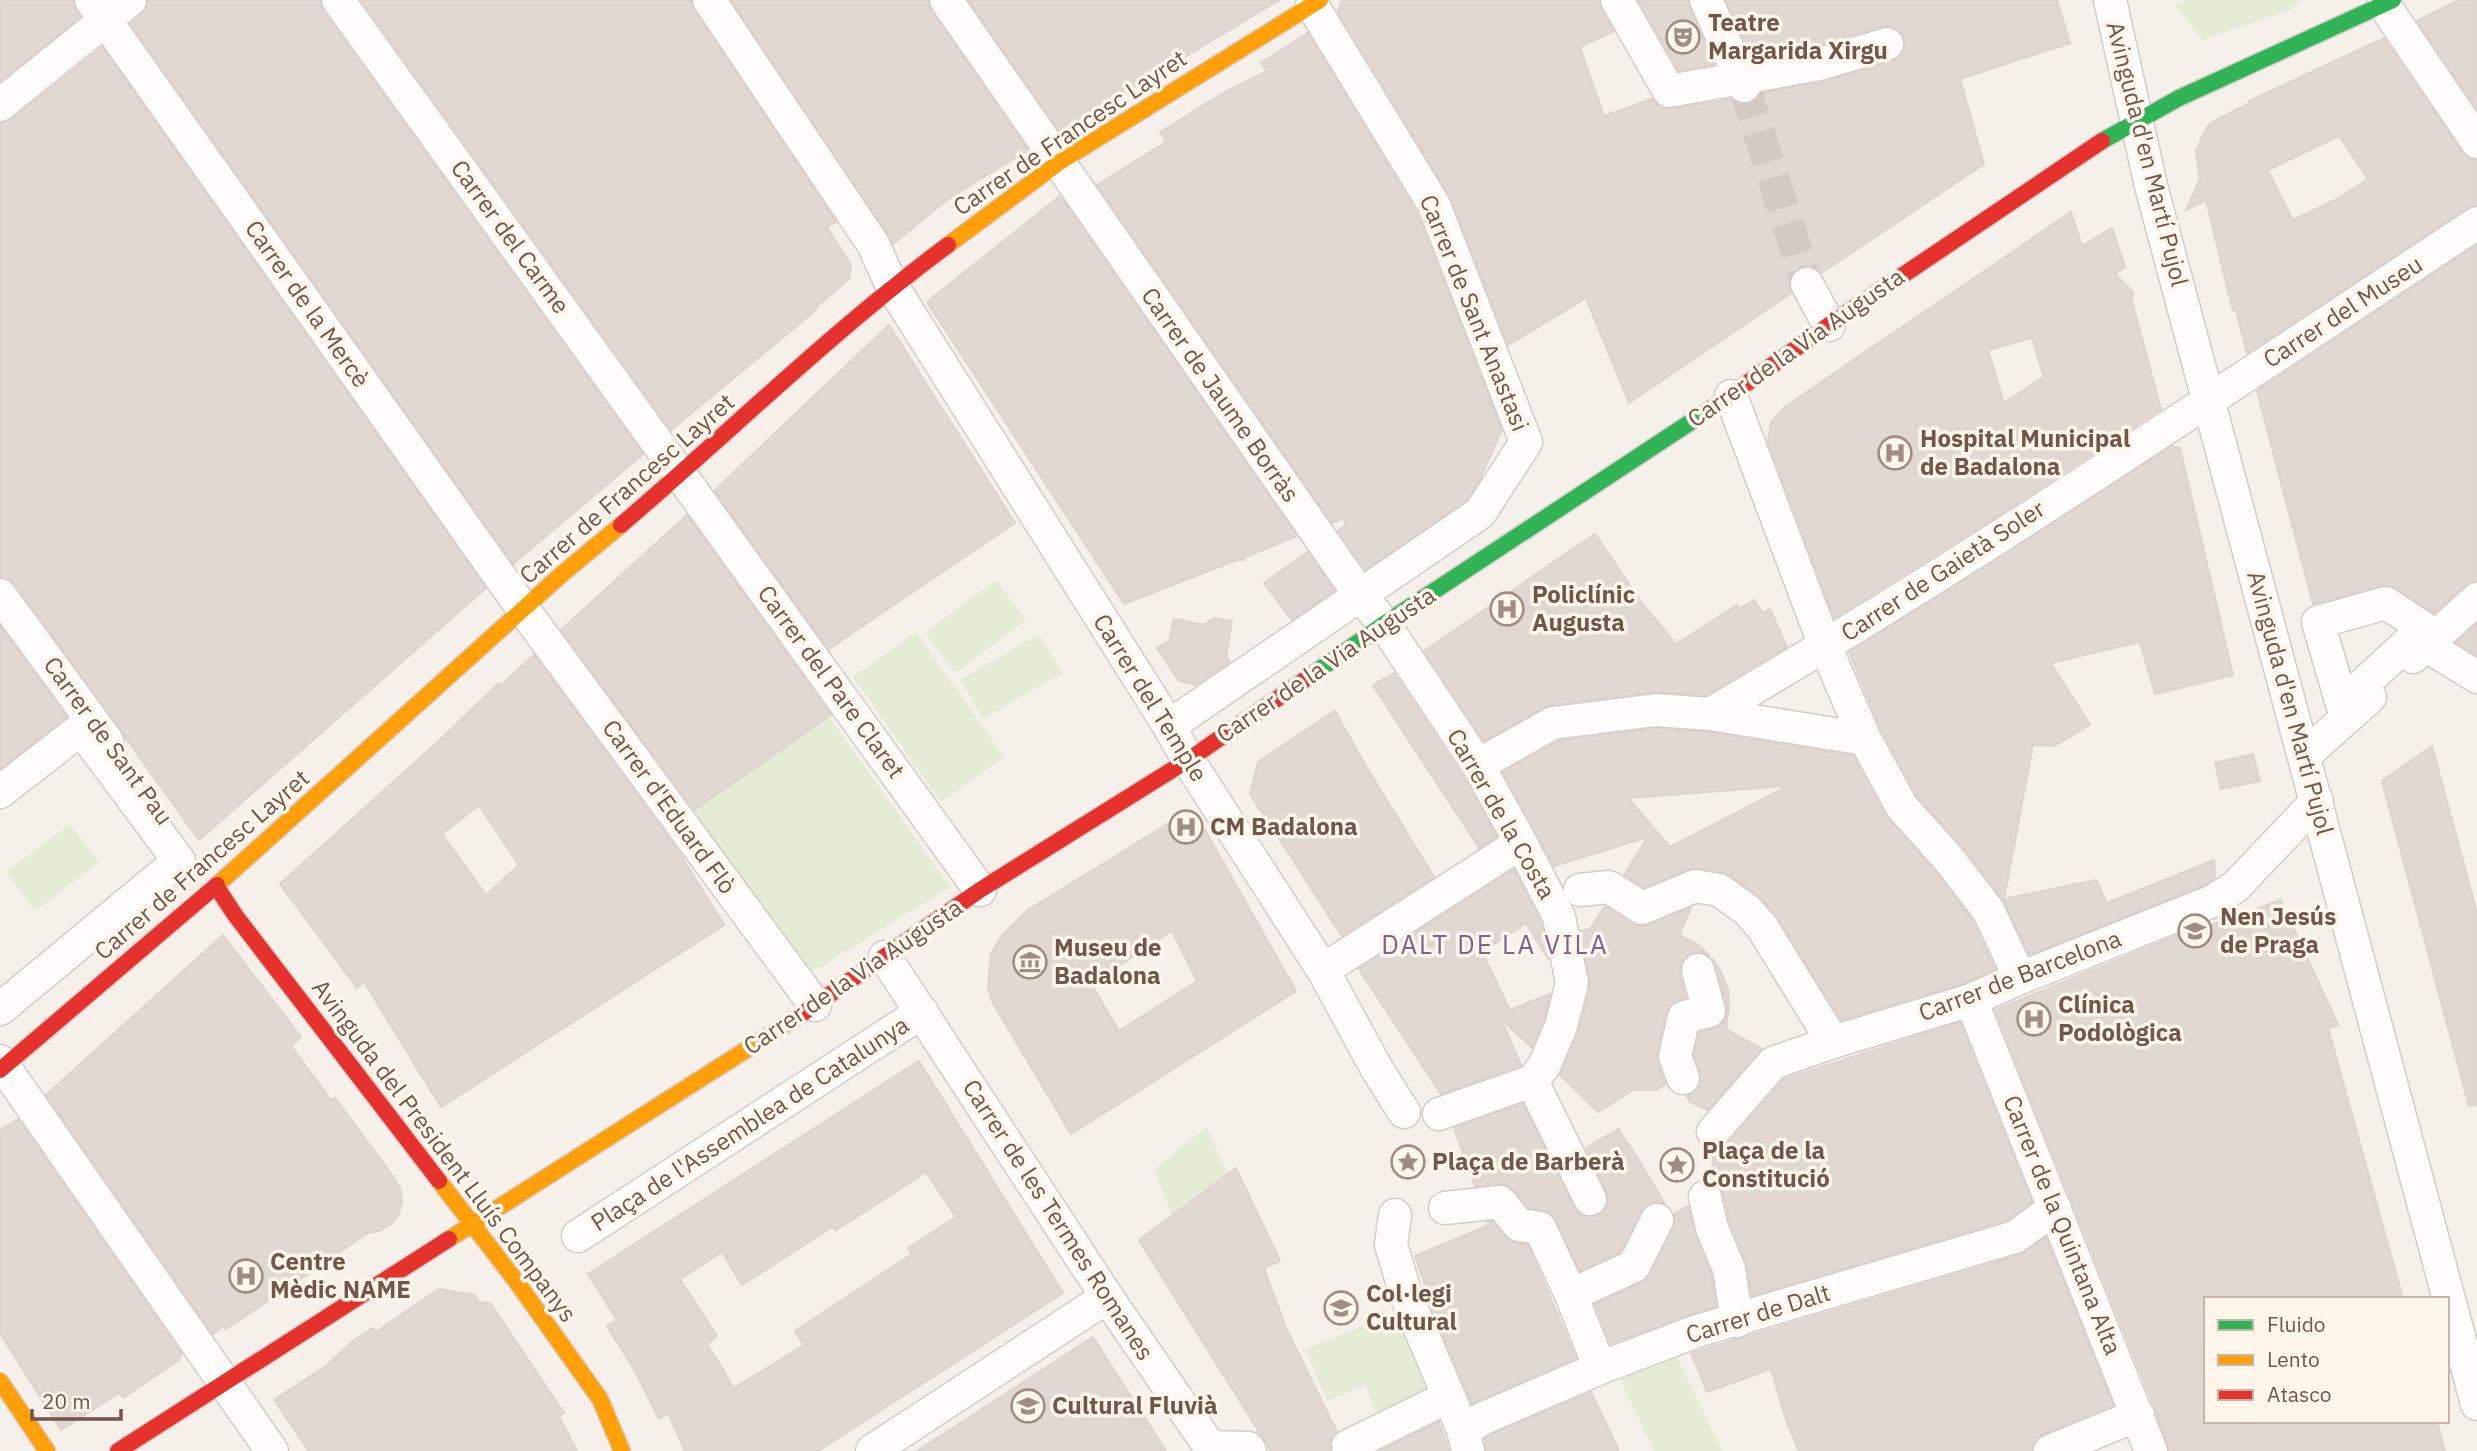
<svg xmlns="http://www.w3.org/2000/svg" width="2477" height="1451" font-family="'IBM Plex Sans',sans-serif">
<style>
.green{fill:#e4ecd6}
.building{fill:#e2d8d2;stroke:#ded3cd;stroke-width:2;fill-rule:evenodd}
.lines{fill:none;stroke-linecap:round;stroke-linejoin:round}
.street-tunnel{stroke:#d5cac2;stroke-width:32;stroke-dasharray:32 16;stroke-linecap:butt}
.street-casing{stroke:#d4ccc7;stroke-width:35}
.fast-casing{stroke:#d5ccc7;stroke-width:19}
.slow-casing{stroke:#d5ccc7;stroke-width:19}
.jam-casing{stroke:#d5ccc7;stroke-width:19}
.street{stroke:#fefdfc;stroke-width:32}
.fast{stroke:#30b455;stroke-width:16}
.slow{stroke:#ff9f0a;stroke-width:16}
.jam{stroke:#e5322d;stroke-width:16}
.labels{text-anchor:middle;stroke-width:7;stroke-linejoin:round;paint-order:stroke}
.poi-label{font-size:24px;font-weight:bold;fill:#72564c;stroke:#fef5eb;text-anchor:start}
.street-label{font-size:24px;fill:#72564c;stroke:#fef5eb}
.neighbourhood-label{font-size:26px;letter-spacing:2px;fill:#7c648f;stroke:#fef5eb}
</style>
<rect width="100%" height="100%" fill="#f6f0ea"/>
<g class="green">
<polygon points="2187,0 2301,0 2290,10 2202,40 2175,4"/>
<polygon points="996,580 1026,620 955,673 925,633"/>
<polygon points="916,632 1004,757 941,802 853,677"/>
<polygon points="1039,634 1062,673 983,719 960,680"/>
<polygon points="826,718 830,718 950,887 811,973 691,811"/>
<polygon points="70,824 99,862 35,911 6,872"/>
<polygon points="1207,1127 1227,1174 1171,1214 1154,1169"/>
<polygon points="1397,1312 1431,1396 1378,1417 1365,1385 1327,1401 1306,1349"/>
<polygon points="1675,1353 1722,1451 1654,1451 1620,1379"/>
</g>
<g class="building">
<polygon points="0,0 73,0 80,17 0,81"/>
<polygon points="149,0 320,0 323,11 643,454 513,564 130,23 142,14"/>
<polygon points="361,0 691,0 694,10 836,222 827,227 851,265 849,279 815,308 816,310 671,430"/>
<polygon points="731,0 928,0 931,10 1028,150 948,199 893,244"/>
<polygon points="968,0 1279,0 1060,132"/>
<polygon points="1342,0 1599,0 1601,9 1614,31 1580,47 1604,116 1652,99 1661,107 1671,109 1731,99 1741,104 1751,103 1760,93 1823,82 1892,62 1900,57 1905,49 1905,39 1900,31 1892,26 1882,26 1816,46 1752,58 1726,0 2057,0 2070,43 1960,79 1984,164 1821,273 1816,268 1808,266 1798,268 1791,275 1789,283 1791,293 1629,403 1586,298 1508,345 1451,198 1338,12"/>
<polygon points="1638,0 1688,0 1714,64 1679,71"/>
<polygon points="2459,0 2477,0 2477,109 2417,21"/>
<polygon points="1308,33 1417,213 1502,430 1479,481 1467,500 1365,570 1338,531 1346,525 1343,518 1332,523 1097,185 1166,142 1160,132 1223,93 1267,71 1261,63"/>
<path d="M2384,38L2462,152L2468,158L2477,160V205L2467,208L2247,353L2236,310H2233L2230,299L2206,200L2186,210L2200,179L2196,152L2203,135L2208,126L2214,121L2250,103L2249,101ZM2339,136L2368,179L2337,199L2293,220L2268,170Z"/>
<polygon points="102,47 486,588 199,840 15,584 8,579 0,577 0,123 12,119"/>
<polygon points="1060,196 1297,536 1245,557 1244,560 1237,560 1124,604 927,302"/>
<path d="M2071,212L2082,246L2112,228L2125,267L2115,274L2134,293L2131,298L2161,409L1991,520L1834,618L1768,441L1771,422L1786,406ZM2032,338L2044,377L2004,403L1988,350Z"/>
<polygon points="2477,245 2477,581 2465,585 2434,613 2388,585 2313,604 2257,391"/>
<polygon points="889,325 1015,523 829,649 714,491"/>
<polygon points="2172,446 2180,448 2233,675 2155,694 2140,642 2051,663 2090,725 2054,746 2033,745 2004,899 2096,880 2107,903 2214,860 2215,878 2205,885 2029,955 2003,899 1961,845 1917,796 1882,731 1849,652"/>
<polygon points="687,515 831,715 694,810 561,630"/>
<polygon points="1595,534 1641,602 1676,644 1737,605 1739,609 1754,600 1763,613 1770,609 1787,647 1706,695 1654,692 1551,705 1484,741 1424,651"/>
<polygon points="1308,552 1334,590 1292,620 1264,583"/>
<polygon points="1214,618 1232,621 1226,656 1230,662 1196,685 1179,681 1157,648 1169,641 1174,619 1204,625"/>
<polygon points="2477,624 2477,655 2456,643"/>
<polygon points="0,626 67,717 0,769"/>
<path d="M534,655L677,849L724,925L441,1107L364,982L357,988L280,884L442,738L498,684L500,686ZM479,805L519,865L486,895L442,834Z"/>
<polygon points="1394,673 1462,775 1497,837 1479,848 1373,685"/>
<polygon points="1335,711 1364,763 1434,877 1342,936 1250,794 1258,762"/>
<path d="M1656,728L1708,732L1853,756L1888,819L1933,869L1972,920L1995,969L1965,983L1841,1020L1776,915L1758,895L1729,875L1698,868L1689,869L1644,887L1624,875L1648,837L1554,866L1503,772L1559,741ZM1788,786L1670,847L1628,798Z"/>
<polygon points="2432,746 2477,913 2477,1105 2469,1106 2382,781"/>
<polygon points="2253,754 2260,781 2221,789 2215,763"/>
<path d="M1174,820L1205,830L1296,991L1071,1134L993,1003L988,988L991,954L1002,935L1028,910ZM1172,931L1197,981L1119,1031L1091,984Z"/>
<polygon points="1514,869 1541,923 1549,960 1526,923 1482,952 1510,1010 1550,994 1544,1020 1532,1048 1501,1019 1521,1065 1441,1094 1359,969"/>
<polygon points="2281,900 2338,1025 2328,1028 2403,1299 2206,1299 2206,1421 2437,1421 2445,1451 2169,1451 2155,1409 1995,1010 2191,930 2189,933"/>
<polygon points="1605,906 1632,924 1641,926 1691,908 1679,935 1697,944 1710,956 1702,952 1693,953 1685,958 1681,965 1680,975 1686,998 1672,1004 1666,1012 1657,1052 1658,1062 1666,1084 1656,1090 1633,1090 1598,1112 1560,1075 1578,1033 1590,988 1580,931 1590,929"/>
<polygon points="223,935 301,1037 291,1046 331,1100 335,1098 395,1179 400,1188 402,1201 399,1214 391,1224 379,1231 368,1233 226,1329 224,1326 213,1334 46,1095"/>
<polygon points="1712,958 1720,970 1728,989 1729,1008 1726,1029 1762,1049 1708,1110 1690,1102 1687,1096 1697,1090 1701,1082 1700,1072 1694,1055 1699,1032 1721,1025 1727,1015 1727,1006"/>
<polygon points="1960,1022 2032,1202 2007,1220 1752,1296 1746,1262 1730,1222 1723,1193 1719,1185 1712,1180 1713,1150 1720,1149 1727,1144 1784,1079"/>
<path d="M919,1061L1063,1293L818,1451H685L668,1413L659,1419L635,1371L607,1326L617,1320L588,1274ZM926,1172L956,1217L908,1248L912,1254L795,1331L804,1345L734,1388L707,1344L717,1336L680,1279L722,1252L742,1285L832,1227L835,1231Z"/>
<polygon points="1523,1104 1574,1207 1580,1215 1589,1217 1599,1215 1606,1209 1608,1201 1606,1191 1586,1148 1618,1129 1637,1157 1665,1204 1655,1202 1646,1205 1641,1212 1620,1252 1580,1271 1551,1214 1529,1208 1514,1190 1506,1185 1475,1186 1454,1128"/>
<polygon points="18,1119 182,1354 179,1357 180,1359 123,1398 119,1393 61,1430 0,1333 0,1130"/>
<polygon points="1236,1168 1280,1261 1264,1268 1286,1328 1337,1432 1330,1444 1331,1451 1271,1451 1139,1240"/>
<polygon points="1688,1206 1695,1235 1711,1274 1716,1306 1610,1344 1595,1304 1642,1283 1650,1275 1673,1228 1674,1214"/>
<polygon points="1492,1221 1506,1237 1515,1243 1528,1245 1576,1358 1472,1404 1424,1292 1427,1290 1415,1256 1489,1225 1487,1222"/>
<polygon points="2046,1237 2113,1405 2043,1434 2035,1440 2032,1451 1799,1451 1787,1423 1771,1369 1707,1392 1691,1353 2020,1255"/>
<polygon points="439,1289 474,1295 478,1301 491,1304 564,1413 559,1416 577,1451 309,1451 274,1400 327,1365 353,1341 373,1328 376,1332"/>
<polygon points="1093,1337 1166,1451 917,1451"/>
<polygon points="1591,1392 1619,1451 1486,1451 1484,1439 1492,1434"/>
<polygon points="1439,1422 1449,1451 1380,1451"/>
</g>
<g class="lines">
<polyline class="street-tunnel" points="1744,86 1807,284"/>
<defs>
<g id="street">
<polyline points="91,0 523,609 815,1005"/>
<polyline points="338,0 980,890"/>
<polyline points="709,0 873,244 892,286 1169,726 1188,760 1323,970 1378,1071 1404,1112"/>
<polyline points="946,0 1360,595 1384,624 1478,765 1521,843 1559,917 1572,983 1561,1026 1544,1066 1532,1081 1439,1114"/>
<polyline points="1617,0 1669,91 1820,64 1887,44"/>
<polyline points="1706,0 1744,86"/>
<polyline points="2110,0 2151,186 2477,1404"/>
<polyline points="2384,5 2477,142"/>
<polyline points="0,105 130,0"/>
<polyline points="1807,284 1829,325"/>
<polyline points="1731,396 1825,646 1865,739"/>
<polyline points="0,595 107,741"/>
<polygon points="2386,603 2424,628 2342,704 2318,622"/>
<polyline points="2427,646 2477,677"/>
<polyline points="2413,657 2477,599"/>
<path d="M1710,714C1972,561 2224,390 2477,223"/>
<polyline points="1169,726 1480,513 1526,442 1434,205 1312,5"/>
<polyline points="2305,755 2370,697"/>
<polyline points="1478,765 1553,723 1656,710 1710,714 1865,739 1902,807 1947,857 1988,910 2020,978"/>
<polyline points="0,792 81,729 179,861 0,1009"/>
<polyline points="1580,890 1609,887 1642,908 1695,886 1719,890 1747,910 1762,927 1833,1042"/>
<polyline points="885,957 1107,1297 1210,1447 1248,1448 1250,1451"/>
<polyline points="1323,970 1521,843"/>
<polyline points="1971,1000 2151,1451"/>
<polyline points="0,1061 272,1451"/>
<polyline points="1683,1078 1675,1056 1684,1017 1709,1011 1698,970"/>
<polyline points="1532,1081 1590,1199"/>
<polyline points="1713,1132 1773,1063 1833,1042 1971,1000 2020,978 2213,901 2235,887 2317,801"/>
<polyline points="1705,1197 1712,1228 1729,1269 1737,1321"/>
<polyline points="1445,1208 1500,1202 1519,1225 1540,1228 1571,1295 1600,1368"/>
<polyline points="1395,1215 1391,1245 1407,1298 1463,1430 1468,1451"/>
<polyline points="578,1236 922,1012"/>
<polyline points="1571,1295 1634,1266 1657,1220"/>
<polyline points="1463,1430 1484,1418 1600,1368 1697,1331 2015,1237 2055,1208"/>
<polyline points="1348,1446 1448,1397"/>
<polyline points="872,1451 1107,1297"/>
<polyline points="2050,1451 2138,1415"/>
</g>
<g id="fast">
<polyline points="2102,141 2179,98 2393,0"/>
<polyline points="1303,681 1384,624 1709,410"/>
</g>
<g id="slow">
<polyline points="948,245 1058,163 1320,0"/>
<polyline points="217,885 562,574 621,525"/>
<polyline points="439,1181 516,1281 600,1399 622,1451"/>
<polyline points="449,1239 796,1018"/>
<polyline points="0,1381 47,1451"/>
</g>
<g id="jam">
<polyline points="1709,410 1829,325 2102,141"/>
<path d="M621,525C730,432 833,330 948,245"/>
<polyline points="216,886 235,915 439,1181"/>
<polyline points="796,1018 980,890 1188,760 1303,681"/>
<polyline points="0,1070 217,885"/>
<polyline points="118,1451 449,1239"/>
</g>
</defs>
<use href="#street" class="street-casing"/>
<use href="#fast" class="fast-casing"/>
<use href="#slow" class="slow-casing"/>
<use href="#jam" class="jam-casing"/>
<use href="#street" class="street"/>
<use href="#fast" class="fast"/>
<use href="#slow" class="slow"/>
<use href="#jam" class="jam"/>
</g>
<defs>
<symbol id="theatre-ring" viewBox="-11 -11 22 22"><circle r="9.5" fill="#fef5eb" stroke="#a08c83" stroke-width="1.5"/><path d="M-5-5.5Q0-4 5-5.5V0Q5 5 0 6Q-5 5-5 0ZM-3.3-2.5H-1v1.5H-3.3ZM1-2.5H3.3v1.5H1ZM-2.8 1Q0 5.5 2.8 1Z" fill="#a08c83"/></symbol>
<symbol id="hospital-ring" viewBox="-11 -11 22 22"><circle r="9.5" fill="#fef5eb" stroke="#a08c83" stroke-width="1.5"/><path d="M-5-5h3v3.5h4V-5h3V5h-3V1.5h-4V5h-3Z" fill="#a08c83"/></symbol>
<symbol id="school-ring" viewBox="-11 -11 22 22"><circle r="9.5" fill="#fef5eb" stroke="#a08c83" stroke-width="1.5"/><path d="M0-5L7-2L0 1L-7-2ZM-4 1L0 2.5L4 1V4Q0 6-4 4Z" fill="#a08c83"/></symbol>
<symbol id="museum-ring" viewBox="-11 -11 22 22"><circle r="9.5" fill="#fef5eb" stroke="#a08c83" stroke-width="1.5"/><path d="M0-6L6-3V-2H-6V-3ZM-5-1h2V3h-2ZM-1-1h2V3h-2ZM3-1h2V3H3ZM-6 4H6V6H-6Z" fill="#a08c83"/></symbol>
<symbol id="sight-ring" viewBox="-11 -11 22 22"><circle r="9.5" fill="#fef5eb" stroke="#a08c83" stroke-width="1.5"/><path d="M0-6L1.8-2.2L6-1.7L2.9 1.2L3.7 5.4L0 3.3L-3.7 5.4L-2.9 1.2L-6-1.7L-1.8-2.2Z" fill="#a08c83"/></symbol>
</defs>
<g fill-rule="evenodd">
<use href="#theatre-ring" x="1664" y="18" width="38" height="38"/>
<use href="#hospital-ring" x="1876" y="434" width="38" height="38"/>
<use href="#hospital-ring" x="1488" y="590" width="38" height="38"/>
<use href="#hospital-ring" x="1167" y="808" width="38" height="38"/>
<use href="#school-ring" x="2176" y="912" width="38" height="38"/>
<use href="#museum-ring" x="1011" y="943" width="38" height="38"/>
<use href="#hospital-ring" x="2015" y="1000" width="38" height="38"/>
<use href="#sight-ring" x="1389" y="1143" width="38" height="38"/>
<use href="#sight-ring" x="1658" y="1146" width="38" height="38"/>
<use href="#hospital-ring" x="227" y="1257" width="38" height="38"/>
<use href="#school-ring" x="1322" y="1289" width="38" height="38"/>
<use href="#school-ring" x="1009" y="1387" width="38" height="38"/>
</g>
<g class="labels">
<g class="poi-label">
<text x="1708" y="31">Teatre<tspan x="1708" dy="28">Margarida Xirgu</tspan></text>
<text x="1920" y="447">Hospital Municipal<tspan x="1920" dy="28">de Badalona</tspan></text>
<text x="1532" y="603">Policlínic<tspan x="1532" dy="28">Augusta</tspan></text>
<text x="1210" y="835">CM Badalona</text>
<text x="2220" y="925">Nen Jesús<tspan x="2220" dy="28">de Praga</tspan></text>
<text x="1054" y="956">Museu de<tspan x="1054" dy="28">Badalona</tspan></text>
<text x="2058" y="1013">Clínica<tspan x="2058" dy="28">Podològica</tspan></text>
<text x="1702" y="1159">Plaça de la<tspan x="1702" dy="28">Constitució</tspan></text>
<text x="1432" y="1170">Plaça de Barberà</text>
<text x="270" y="1270">Centre<tspan x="270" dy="28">Mèdic NAME</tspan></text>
<text x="1366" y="1302">Col·legi<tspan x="1366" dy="28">Cultural</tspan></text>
<text x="1052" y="1414">Cultural Fluvià</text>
</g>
<g class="street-label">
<text transform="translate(1070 133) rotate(-34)" y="8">Carrer de Francesc Layret</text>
<text transform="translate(2147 154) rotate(76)" y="8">Avinguda d'en Martí Pujol</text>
<text transform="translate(510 237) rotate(54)" y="8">Carrer del Carme</text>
<text transform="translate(307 304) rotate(55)" y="8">Carrer de la Mercè</text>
<text transform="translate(2343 312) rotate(-33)" y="8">Carrer del Museu</text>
<text transform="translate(1474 313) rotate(68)" y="8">Carrer de Sant Anastasi</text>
<text transform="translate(1796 348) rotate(-35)" y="8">Carrer de la Via Augusta</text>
<text transform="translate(1220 395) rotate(55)" y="8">Carrer de Jaume Borràs</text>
<text transform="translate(627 489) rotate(-41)" y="8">Carrer de Francesc Layret</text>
<text transform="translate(1943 571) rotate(-33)" y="8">Carrer de Gaietà Soler</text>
<text transform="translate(1326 665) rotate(-34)" y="8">Carrer de la Via Augusta</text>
<text transform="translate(831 682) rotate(54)" y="8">Carrer del Pare Claret</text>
<text transform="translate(1150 698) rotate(58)" y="8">Carrer del Temple</text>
<text transform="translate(2290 703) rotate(75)" y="8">Avinguda d'en Martí Pujol</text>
<text transform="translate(108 741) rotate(54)" y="8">Carrer de Sant Pau</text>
<text transform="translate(669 807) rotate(54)" y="8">Carrer d'Eduard Flò</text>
<text transform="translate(1501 814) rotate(60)" y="8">Carrer de la Costa</text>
<text transform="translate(202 865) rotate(-41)" y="8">Carrer de Francesc Layret</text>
<text transform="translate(2020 976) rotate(-21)" y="8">Carrer de Barcelona</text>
<text transform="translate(853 977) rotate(-34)" y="8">Carrer de la Via Augusta</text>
<text transform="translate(750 1124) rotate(-33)" y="8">Plaça de l'Assemblea de Catalunya</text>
<text transform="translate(444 1151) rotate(53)" y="8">Avinguda del President Lluís Companys</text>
<text transform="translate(1058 1220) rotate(57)" y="8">Carrer de les Termes Romanes</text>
<text transform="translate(2062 1225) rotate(68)" y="8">Carrer de la Quintana Alta</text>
<text transform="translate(1758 1314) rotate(-17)" y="8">Carrer de Dalt</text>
</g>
<g class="neighbourhood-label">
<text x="1495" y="954">DALT DE LA VILA</text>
</g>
</g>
<rect x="2204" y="1297" width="245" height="126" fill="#fef5eb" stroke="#c6b5ab" stroke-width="2"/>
<rect x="2218" y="1320" width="35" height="10" fill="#30b455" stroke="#c6b5ab" stroke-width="2"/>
<text x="2267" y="1332" font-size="21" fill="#72564c">Fluido</text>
<rect x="2218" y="1355" width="35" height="10" fill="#ff9f0a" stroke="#c6b5ab" stroke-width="2"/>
<text x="2267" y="1367" font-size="21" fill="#72564c">Lento</text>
<rect x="2218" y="1390" width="35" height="10" fill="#e5322d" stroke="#c6b5ab" stroke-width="2"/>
<text x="2267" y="1402" font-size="21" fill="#72564c">Atasco</text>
<path d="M32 1409v10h89v-10" fill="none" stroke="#72564c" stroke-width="3.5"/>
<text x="42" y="1409" font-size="21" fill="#72564c" stroke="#fef5eb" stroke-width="5" paint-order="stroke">20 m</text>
</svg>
